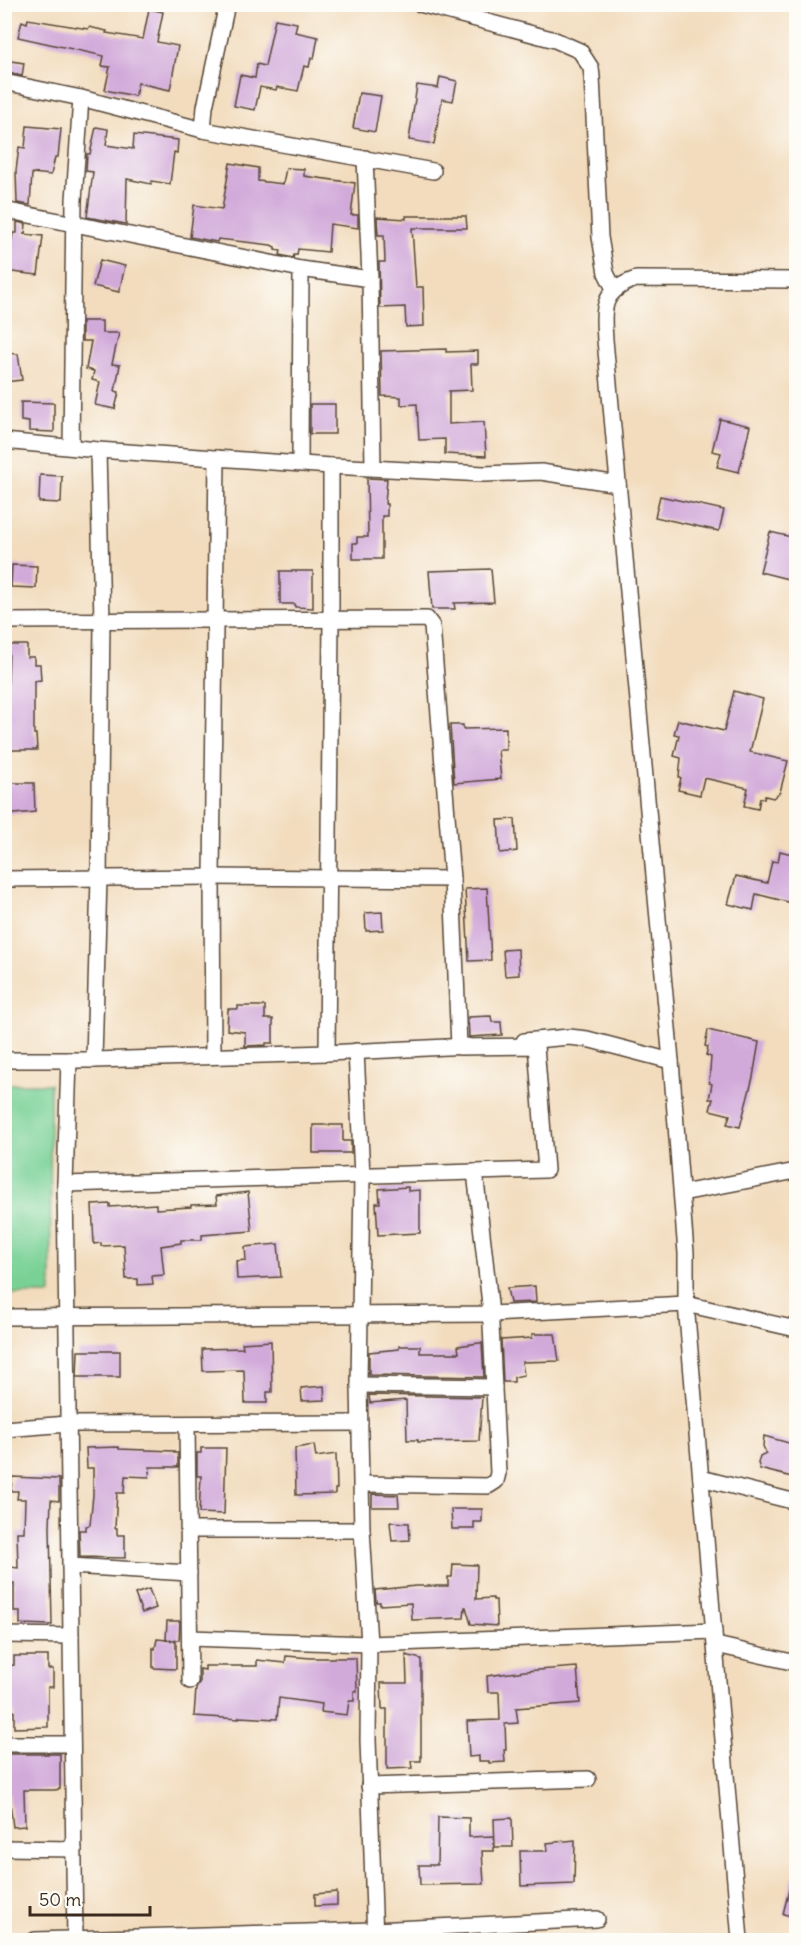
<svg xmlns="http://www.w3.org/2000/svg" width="801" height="1945" font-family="Delius,sans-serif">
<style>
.park{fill:#79d196;stroke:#5a7e5a;stroke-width:1.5}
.building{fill:#d2aada}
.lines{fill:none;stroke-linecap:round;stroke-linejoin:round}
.street-casing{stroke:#564536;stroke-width:18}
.street{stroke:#fff;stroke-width:15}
</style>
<rect width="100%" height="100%" fill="#fdfcf7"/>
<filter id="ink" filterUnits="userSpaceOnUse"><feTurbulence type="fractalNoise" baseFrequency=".0167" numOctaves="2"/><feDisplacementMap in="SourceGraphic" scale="12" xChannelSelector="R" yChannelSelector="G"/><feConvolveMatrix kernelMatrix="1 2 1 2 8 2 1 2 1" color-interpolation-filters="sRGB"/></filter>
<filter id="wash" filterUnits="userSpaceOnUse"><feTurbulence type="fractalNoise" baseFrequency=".008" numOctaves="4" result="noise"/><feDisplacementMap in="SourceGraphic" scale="24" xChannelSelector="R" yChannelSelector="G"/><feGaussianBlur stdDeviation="1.35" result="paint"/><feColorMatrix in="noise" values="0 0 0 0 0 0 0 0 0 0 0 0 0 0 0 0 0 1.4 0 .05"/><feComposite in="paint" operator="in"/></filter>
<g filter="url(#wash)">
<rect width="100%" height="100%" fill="#f2dcbd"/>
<polygon class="park" points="4,1084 50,1084 51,1294 5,1294"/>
<g id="blocks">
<g class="building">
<polygon points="149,9 163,12 157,42 178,46 170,90 138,83 135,96 105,90 110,67 102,66 104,56 18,37 22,21 27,23 28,19 88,29 89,27 107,31 106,33 143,39"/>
<polygon points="275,19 297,23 295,32 318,37 314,59 311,58 309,67 304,66 298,91 277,87 276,90 260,87 255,110 234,106 240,75 255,78 257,64 265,66"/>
<polygon points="4,60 24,63 22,76 4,72"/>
<polygon points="440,77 457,81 453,101 442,99 434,144 409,140 417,85 438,88"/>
<polygon points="359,93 381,96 375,132 353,128"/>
<polygon points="27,126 61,129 58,157 55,157 51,175 32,173 30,205 17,203 16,171 19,147 25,148"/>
<polygon points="96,127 108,129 106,145 133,149 134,135 178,140 177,153 174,152 170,184 152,181 151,184 127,179 126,224 87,217 93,172 86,171 87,154 90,154"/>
<polygon points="230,163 258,168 258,181 283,184 286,168 304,169 304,176 355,183 351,215 358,215 358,228 330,224 328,252 298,249 297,255 294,255 293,258 280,255 281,251 275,250 275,247 271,245 218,239 217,242 190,237 194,205 222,209"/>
<polygon points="406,216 466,216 467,228 412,228 416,287 423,287 424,326 406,327 405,307 380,308 379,262 385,262 384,235 378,235 377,217 406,219"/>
<polygon points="17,222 26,224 25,234 23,234 43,236 38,275 4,271 4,244 11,244 13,233 17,233"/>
<polygon points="100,260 125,266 119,292 93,286"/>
<polygon points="82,321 102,321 102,333 119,333 112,364 120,365 115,391 119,392 115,409 95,405 100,382 92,380 94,371 86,369 91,341 82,341"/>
<polygon points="446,349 446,352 478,351 478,364 471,364 472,390 449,391 449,424 484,422 486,456 445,454 445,439 419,440 417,404 401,405 401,397 382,396 381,351"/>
<polygon points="4,353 18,354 22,380 4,382"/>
<polygon points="21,402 54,403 54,432 29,431 29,422 21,421"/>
<rect x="310" y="404" width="25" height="30"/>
<polygon points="720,419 750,426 739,472 717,467 721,453 712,451"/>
<polygon points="40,475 62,476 61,503 39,502"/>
<polygon points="367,478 387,479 385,504 387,504 387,516 382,516 382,559 353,559 353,543 357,543 357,537 368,537"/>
<polygon points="660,496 724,510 719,531 655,517"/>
<polygon points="770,532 796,538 796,562 792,580 760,572"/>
<polygon points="12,565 37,566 36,588 11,587"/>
<polygon points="491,569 494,602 454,603 455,609 432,609 429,571"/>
<polygon points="280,571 313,571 313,608 295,607 295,604 280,604"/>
<polygon points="9,645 27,645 27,657 34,657 34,664 40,664 41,680 34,681 34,734 36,734 37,750 6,750 4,683 8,683"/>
<polygon points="734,691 763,699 750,752 788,761 780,792 773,798 765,796 764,799 760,798 758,809 744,806 748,788 704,778 700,795 678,790 681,778 679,777 681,758 674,756 679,735 674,734 678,720 724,731"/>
<polygon points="450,725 463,725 463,729 506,728 506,750 498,750 501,779 454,783"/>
<polygon points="4,783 34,783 35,812 4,815"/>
<polygon points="515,819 517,851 500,853 498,820"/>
<polygon points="780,851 796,855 796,904 756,894 753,910 728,904 736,876 767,883 772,861 778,862"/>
<polygon points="487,888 491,960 469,961 465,889"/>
<polygon points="382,912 383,930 366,931 365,913"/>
<polygon points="518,949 519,975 505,976 503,950"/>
<polygon points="238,1006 265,1006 265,1019 273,1019 273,1043 266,1043 266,1045 245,1046 245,1032 227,1030 228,1009 238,1009"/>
<polygon points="491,1016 492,1022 501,1022 502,1035 469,1037 468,1017"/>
<polygon points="708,1030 759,1042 753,1077 740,1127 727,1124 730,1115 710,1110 713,1099 709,1099 712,1084 709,1083 711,1057 706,1055 708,1047 705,1046"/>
<polygon points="313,1125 343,1125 343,1141 351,1141 351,1153 313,1153"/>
<polygon points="408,1187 408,1191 420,1190 420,1233 378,1235 376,1203 380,1203 379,1189"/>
<polygon points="248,1192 252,1231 202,1235 202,1240 181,1240 181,1243 161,1246 164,1275 152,1276 153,1284 138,1285 138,1279 126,1279 124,1245 101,1246 101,1243 94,1244 92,1205 110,1204 110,1207 156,1204 156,1209 191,1207 191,1205 217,1204 216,1196"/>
<polygon points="278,1244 281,1277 237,1279 236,1261 246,1260 245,1247"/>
<polygon points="535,1286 536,1302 510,1303 507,1288"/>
<polygon points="532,1334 555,1334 559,1361 522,1362 524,1375 514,1377 514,1382 503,1382 501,1340 532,1338"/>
<polygon points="271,1341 272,1392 267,1392 267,1403 245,1403 244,1370 203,1371 202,1349 243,1348 242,1343"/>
<polygon points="479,1343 482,1343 484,1377 369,1375 369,1352 399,1349 399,1346 420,1346 420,1353 459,1353 458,1346"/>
<polygon points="78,1351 120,1351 120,1377 77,1377"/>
<polygon points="324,1386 325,1400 302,1401 301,1388"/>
<polygon points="369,1395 482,1397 479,1441 418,1442 418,1440 407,1440 406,1400 370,1403"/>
<polygon points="764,1436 796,1445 796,1478 760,1469 758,1463 760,1456 766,1453 763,1446"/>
<polygon points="314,1445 316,1457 336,1454 337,1489 335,1489 335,1494 296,1495 295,1448"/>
<polygon points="119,1447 119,1449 174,1451 174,1453 178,1453 178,1467 150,1467 149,1477 125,1476 124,1493 117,1493 115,1528 117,1528 117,1535 125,1535 125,1558 80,1557 79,1530 86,1530 86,1526 90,1525 93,1495 93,1468 87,1468 86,1448"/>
<polygon points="201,1448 226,1448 224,1514 199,1513 201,1476 197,1476 197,1453 201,1453"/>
<polygon points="12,1477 59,1479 59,1501 51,1500 50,1527 52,1625 20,1624 20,1611 14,1611 14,1583 11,1583 11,1567 18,1568 17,1532 24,1532 25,1499 17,1499 18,1491 11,1491"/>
<polygon points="372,1494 398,1495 399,1507 372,1507"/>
<polygon points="451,1509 482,1509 482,1522 474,1522 474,1529 452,1529"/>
<polygon points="390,1522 409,1523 410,1540 392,1541"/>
<polygon points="453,1564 477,1565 476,1599 493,1598 493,1600 496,1600 497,1626 471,1624 466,1607 465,1607 464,1618 412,1620 411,1603 380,1605 380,1602 376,1602 375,1590 416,1586 448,1586 448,1577 452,1577"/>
<polygon points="149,1589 156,1608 142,1613 135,1594"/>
<polygon points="167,1621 180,1621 179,1640 166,1640"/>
<polygon points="157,1639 176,1641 176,1669 153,1668 153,1648 155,1649"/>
<polygon points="406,1655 421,1659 421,1761 411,1761 412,1768 387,1769 387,1709 382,1709 381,1683 407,1683"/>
<polygon points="14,1656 48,1656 48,1669 53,1669 53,1687 48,1687 48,1727 14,1728 14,1711 6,1712 4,1666 14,1665"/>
<polygon points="286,1656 311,1658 356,1658 357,1691 354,1691 354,1701 349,1701 347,1715 321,1712 322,1704 279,1698 277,1719 239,1717 239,1719 194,1716 196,1689 200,1681 200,1669 205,1670 205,1666 257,1666 257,1660 285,1663"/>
<polygon points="577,1667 580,1703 516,1708 518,1723 505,1724 506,1750 504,1750 505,1762 489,1763 489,1761 479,1761 479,1756 469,1757 467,1721 500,1720 499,1692 488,1692 487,1676 525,1671"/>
<polygon points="4,1754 60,1754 60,1789 54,1790 24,1790 25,1826 13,1827 9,1794 4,1794"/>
<polygon points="438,1817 469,1818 469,1837 494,1836 494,1851 482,1851 484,1884 420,1885 419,1865 437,1865"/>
<polygon points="512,1818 513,1847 495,1847 494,1819"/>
<polygon points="575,1840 574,1884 521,1886 520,1851 548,1851 547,1843"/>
<polygon points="792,1878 796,1878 796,1917 783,1914"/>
<polygon points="337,1892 337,1905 315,1906 315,1894"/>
</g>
</g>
</g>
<g filter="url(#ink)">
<use href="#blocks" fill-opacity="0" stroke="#564536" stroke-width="1.5"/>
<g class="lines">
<defs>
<g id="street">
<polyline points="420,4 555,40 580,51 591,68 592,77 600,237 606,273 614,289"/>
<polyline points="4,82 81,98 203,130 433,171"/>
<polyline points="203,130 205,107 227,4"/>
<polyline points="365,158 370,279 373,468"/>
<polyline points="4,210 301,269 370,279"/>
<polyline points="4,441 98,450 331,466 484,474 541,472 618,484"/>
<polyline points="71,447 74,200 81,98"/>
<polyline points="300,463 301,269"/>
<polyline points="4,621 427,619 432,626 452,879 459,1047 536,1046 546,1170 65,1184"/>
<polyline points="4,879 212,877 452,879"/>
<polyline points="524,1041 569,1037 587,1039 671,1061"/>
<polyline points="356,1051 362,1176 359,1385 362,1530 369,1644 368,1740 375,1940"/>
<polyline points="327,1053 331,620 331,466"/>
<polyline points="213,1056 212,877 217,458"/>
<polyline points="4,1060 94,1060 327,1053 467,1046"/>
<polyline points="69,1060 65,1184 75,1939"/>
<polyline points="94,1060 99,878 102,621 98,450"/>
<polyline points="682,1193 796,1171"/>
<polyline points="4,1317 491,1314 686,1304 796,1329"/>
<polyline points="359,1385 494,1387"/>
<polyline points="187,1424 190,1681"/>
<polyline points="4,1429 68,1424 360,1423"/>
<polyline points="701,1478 796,1502"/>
<polyline points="362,1484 488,1486 496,1481 498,1473 490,1304 475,1172"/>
<polyline points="189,1530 362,1530"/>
<polyline points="70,1566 189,1573"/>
<polyline points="4,1635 71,1636"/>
<polyline points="190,1638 369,1644 714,1631"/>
<polyline points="716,1645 796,1663"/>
<polyline points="4,1744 72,1744"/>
<polyline points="369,1786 588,1779"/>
<polyline points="4,1848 74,1849"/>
<polyline points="35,1940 374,1930 597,1919"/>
<path d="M740,1940L686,1304V1253L671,1061L605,340C603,308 601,291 636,279L796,280"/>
</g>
</defs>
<use href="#street" class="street-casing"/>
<use href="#street" class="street"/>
</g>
</g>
<rect width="801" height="1945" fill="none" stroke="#fdfcf7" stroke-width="24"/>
<path d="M30 1906v9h120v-9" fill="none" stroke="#3b2a1e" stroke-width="3"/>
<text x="39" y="1906" font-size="18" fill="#3b2a1e" stroke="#fdfcf7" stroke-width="4.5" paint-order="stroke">50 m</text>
</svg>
